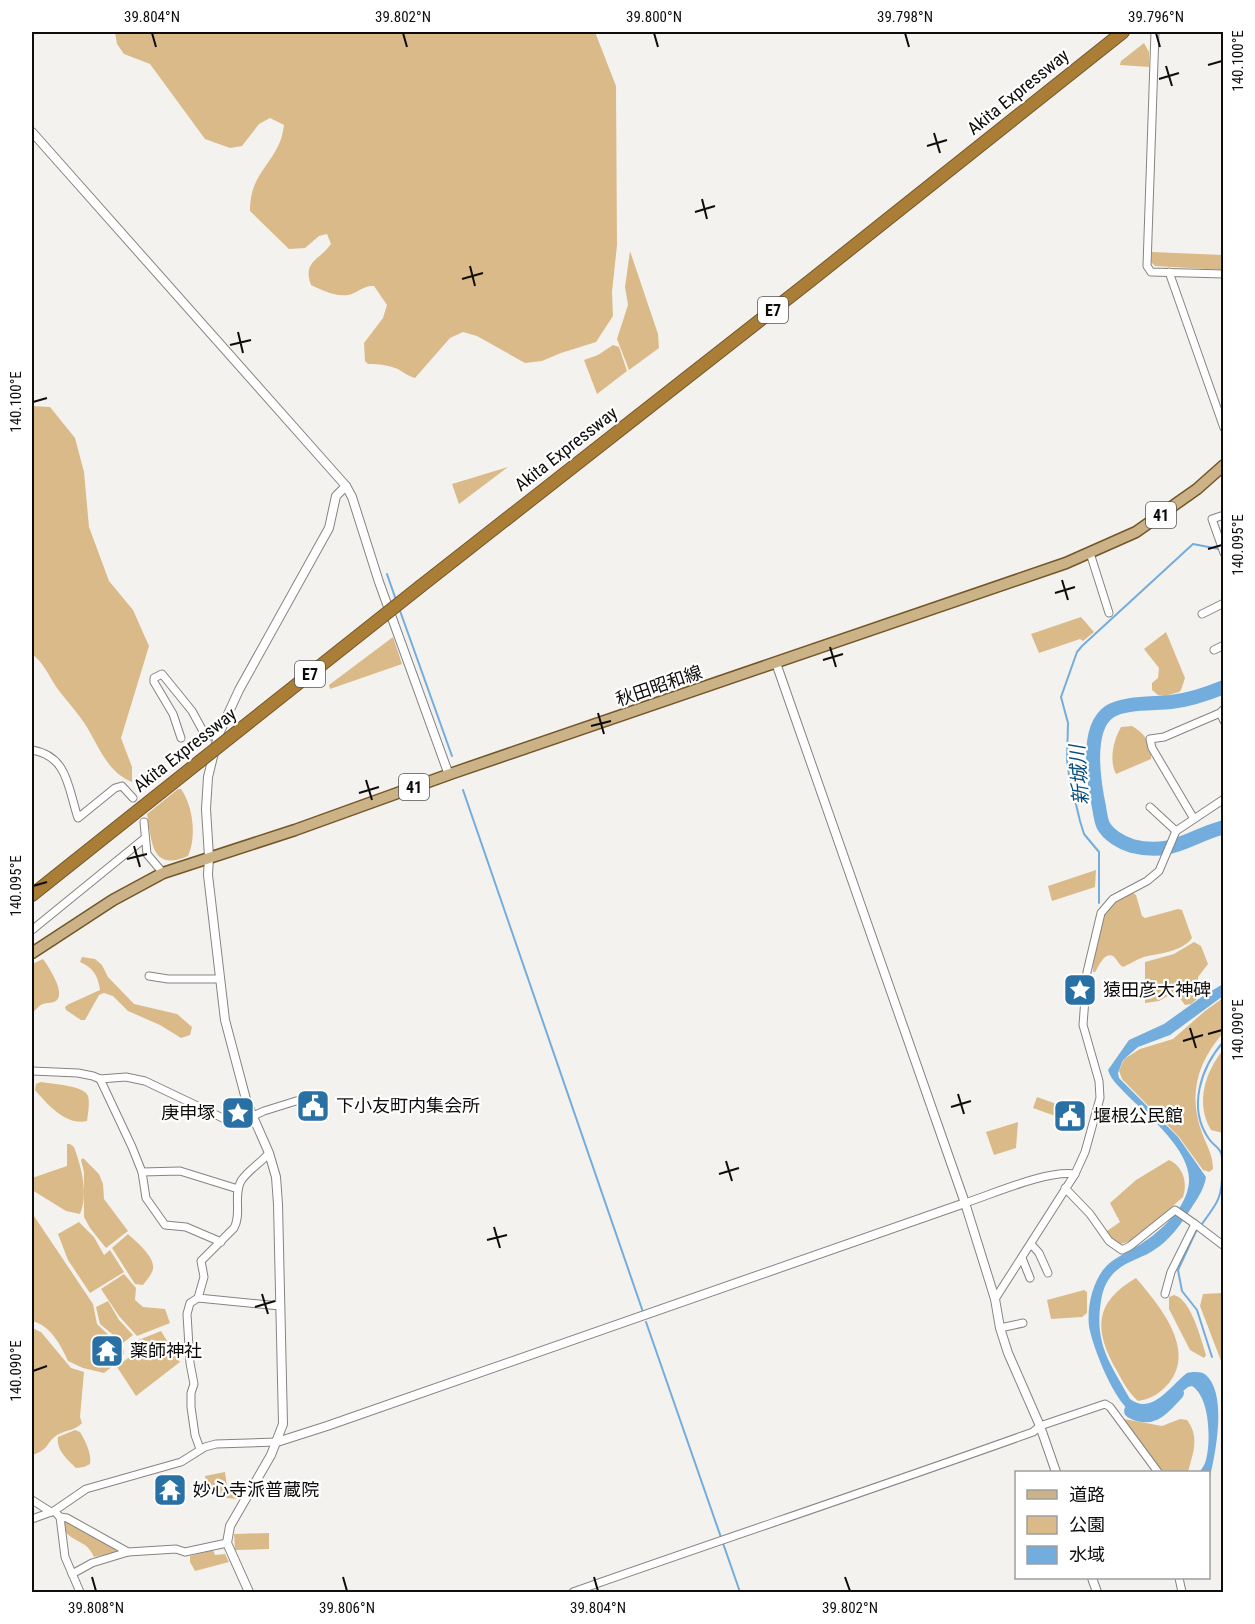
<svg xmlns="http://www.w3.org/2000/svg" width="1255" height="1624" font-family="'Roboto Condensed','Noto Sans JP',sans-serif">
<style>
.green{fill:#dbba89}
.water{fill:#73addd}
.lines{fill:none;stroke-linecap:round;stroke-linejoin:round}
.stream{stroke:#73addd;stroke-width:2}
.river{stroke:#73addd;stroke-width:14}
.minor-casing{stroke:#868481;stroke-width:9}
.tertiary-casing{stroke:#868481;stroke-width:10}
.primary-casing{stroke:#735628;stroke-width:13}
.motorway-casing{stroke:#735628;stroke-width:14}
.minor{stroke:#fff;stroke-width:7}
.tertiary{stroke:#fff;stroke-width:8}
.primary{stroke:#ccb287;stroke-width:10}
.motorway{stroke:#aa7e37;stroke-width:12}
.motorway-bridge-casing{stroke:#735628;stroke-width:14;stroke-linecap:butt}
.motorway-bridge{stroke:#aa7e37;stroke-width:12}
.ticks{fill:none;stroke:#0e0d0c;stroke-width:2}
.labels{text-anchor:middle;stroke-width:4.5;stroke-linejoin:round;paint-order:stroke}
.shield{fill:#fff;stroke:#565655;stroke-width:1.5}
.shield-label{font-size:16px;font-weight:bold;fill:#0e0d0c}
.street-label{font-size:18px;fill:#0e0d0c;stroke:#fff}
.poi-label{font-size:18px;fill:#0e0d0c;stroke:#fff;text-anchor:start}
.water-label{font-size:20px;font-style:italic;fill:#084f7c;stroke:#fff}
.neatline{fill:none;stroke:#0e0d0c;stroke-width:2}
.ticks-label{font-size:15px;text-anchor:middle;fill:#0e0d0c}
</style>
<rect width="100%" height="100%" fill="#f4f2ee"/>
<g class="green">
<path d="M115,32H595L616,86L617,245L612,292L613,316L596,342L561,353L542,361L525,363L477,336L463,332L450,338L415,378C408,376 404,373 398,369C388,365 379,364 368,364L365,361L364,343L383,318L387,305L374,286C363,285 358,293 348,295C335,297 322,290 311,285C302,261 320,260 331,244L327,234L319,236L305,248L289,249L250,211C250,177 267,170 279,144C282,138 283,131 284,125L270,118L259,124L242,146L230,148L205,139L150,64L124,54L117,44Z"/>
<polygon points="1144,43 1149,52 1149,67 1120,65 1121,61"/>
<polygon points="630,251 658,334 659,348 629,370 617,339 628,305 625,287"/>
<polygon points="1152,252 1223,255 1223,270 1155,266 1151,262"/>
<polygon points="613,345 619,347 627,371 597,394 584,360 598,355"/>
<path d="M32,406L50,407L75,438L84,472L89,527L109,581L133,610L149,646L121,738L132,767V782C104,771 97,739 80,717C73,707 64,698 57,688C49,676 43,662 32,654Z"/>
<polygon points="508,467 459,504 452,484"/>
<polygon points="1081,617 1094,632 1083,641 1080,639 1039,653 1031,634"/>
<polygon points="1166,632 1185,678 1181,690 1179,692 1165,696 1158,695 1152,690 1152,683 1158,678 1159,668 1144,649"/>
<polygon points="393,637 402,664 330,689 329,685"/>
<path d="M1132,726C1145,734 1152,743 1151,759L1116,774C1109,760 1113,741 1121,727Z"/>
<path d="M178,789H181C193,806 197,837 188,856C151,872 152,842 147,814Z"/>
<polygon points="1096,870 1095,887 1052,901 1048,886"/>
<path d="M1133,893L1136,895L1142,916L1145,918L1178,909L1182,910L1192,938C1182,952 1160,953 1144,957C1137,959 1130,964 1123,967C1119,965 1116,958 1113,956C1104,952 1099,966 1095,972H1093C1093,956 1099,920 1109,908C1115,901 1126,897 1133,893Z"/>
<polygon points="1194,942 1201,946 1208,964 1198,977 1197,999 1191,1004 1185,1005 1179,997 1171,994 1159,1001 1145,1003 1145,962 1174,954"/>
<path d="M82,957L95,959L102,965L108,977L134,1004L177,1014L192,1027L190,1035L181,1038L160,1025L128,1011L113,996L104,993L99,995L85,1020H81L66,1010L65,1007L69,1004L100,990C98,975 93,968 80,962Z"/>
<path d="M43,959C49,967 65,992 57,1000C53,1004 48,1002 43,1004C39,1005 35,1011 32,1013V964Z"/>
<path d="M1223,998V1033C1197,1063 1188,1095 1202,1133C1207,1146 1213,1155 1213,1169L1209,1172L1203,1170L1179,1137L1122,1079L1119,1071L1124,1059L1140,1049L1173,1039L1205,1011Z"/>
<path d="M1223,1050V1133L1211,1130C1195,1104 1205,1072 1223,1050Z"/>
<path d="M41,1082C51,1084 84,1085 88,1096C90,1102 88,1114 87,1121C66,1126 47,1104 35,1090L36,1084Z"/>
<polygon points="1037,1097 1065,1107 1061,1118 1033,1108"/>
<polygon points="1018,1122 1016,1148 994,1155 986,1132"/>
<path d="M67,1144H70L74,1147C81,1166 89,1194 80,1214L66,1211L32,1190V1178L67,1166Z"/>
<polygon points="83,1158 99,1174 103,1184 104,1199 128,1231 106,1248 90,1228 84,1217 84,1172 81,1160"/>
<path d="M1169,1160C1183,1166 1188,1183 1183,1197L1134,1240L1117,1245L1109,1237L1107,1231L1120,1222L1110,1203L1136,1180Z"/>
<path d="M32,1213L93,1304L97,1324L124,1350V1354L119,1361L104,1373L83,1368L68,1361C61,1345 50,1325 32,1321Z"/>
<polygon points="79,1222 94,1237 104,1255 110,1250 124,1272 90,1293 68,1260 58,1234"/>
<path d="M128,1234C136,1242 155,1256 153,1269C152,1274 146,1281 143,1285L135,1284L112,1248Z"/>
<polygon points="124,1274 136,1288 135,1300 143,1307 165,1309 170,1323 137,1336 119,1316 101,1289"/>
<path d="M1136,1278C1158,1304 1197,1349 1169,1383C1160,1393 1152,1399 1138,1401C1128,1392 1123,1382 1117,1371C1094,1331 1093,1303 1136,1278Z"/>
<polygon points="1084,1290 1087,1292 1087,1313 1082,1317 1051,1319 1047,1300"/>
<polygon points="1222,1293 1224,1294 1223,1366 1200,1306 1203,1294"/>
<path d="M1174,1295C1191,1299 1201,1339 1206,1355L1204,1358L1190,1350L1169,1309V1297Z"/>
<polygon points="108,1301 119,1320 133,1335 123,1343 100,1324 96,1307"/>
<path d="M32,1328L41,1332L71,1368L84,1372L80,1417L82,1423C76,1430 67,1430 59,1434C46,1441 50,1450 32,1455Z"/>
<polygon points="161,1331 180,1362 136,1396 117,1367 128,1358 136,1341"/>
<path d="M1124,1419L1162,1426L1180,1419L1187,1420C1200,1437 1193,1453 1188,1472H1163L1129,1432Z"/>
<path d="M75,1430L80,1432C85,1440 92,1454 90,1464L84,1467L76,1468C67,1459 56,1450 58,1437Z"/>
<polygon points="225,1472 227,1486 237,1487 237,1499 217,1497 208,1488 205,1476"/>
<path d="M65,1521L115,1548L116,1552L94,1557C92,1553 89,1548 85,1545C76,1539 59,1534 65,1521Z"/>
<polygon points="269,1533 269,1549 235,1550 234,1534"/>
<polygon points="213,1550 215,1555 225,1554 229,1562 195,1571 190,1562 190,1556"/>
</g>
<path class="water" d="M1223,984V996L1170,1035L1138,1047L1123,1060L1118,1073L1119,1078L1178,1137L1206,1177C1204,1190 1197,1199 1190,1210C1181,1224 1169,1241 1154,1250C1144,1257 1131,1260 1121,1267C1109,1275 1103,1287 1101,1301C1094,1344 1110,1363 1130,1399C1152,1416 1171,1385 1187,1373C1193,1372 1201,1371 1206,1375C1228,1395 1215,1456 1209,1481L1208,1472H1199C1202,1469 1205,1464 1206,1460C1211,1441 1210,1397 1192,1386L1188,1387C1178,1395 1155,1417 1142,1417C1119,1417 1092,1346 1089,1326C1087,1307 1092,1285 1103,1270C1111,1259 1125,1254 1136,1247C1158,1234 1187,1209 1189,1182C1191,1151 1150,1117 1130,1098C1122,1089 1111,1081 1108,1070L1129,1040L1164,1024L1203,996Z"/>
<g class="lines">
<g class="stream">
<polyline points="387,574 396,600"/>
<polyline points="399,608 452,756"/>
<polyline points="463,790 643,1312"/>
<polyline points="1099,903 1099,852 1084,834 1080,821 1069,775 1067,760 1068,723 1061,697 1077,652 1082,646 1193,544 1219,549"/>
<path d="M1201,1225C1216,1205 1223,1198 1222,1171C1222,1166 1223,1158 1221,1153C1219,1147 1212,1144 1209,1139C1187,1108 1201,1067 1224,1041"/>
<polyline points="1197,1229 1178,1270 1182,1291 1197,1310 1212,1357"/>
<polyline points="646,1322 740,1592"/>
</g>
<g class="river">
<path d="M1224,687C1207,694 1190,700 1171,702C1154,704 1123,702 1109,712C1085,729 1094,783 1099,807C1100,813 1101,820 1103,825C1108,835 1122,843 1132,846C1172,856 1188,837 1224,827"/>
<path d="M1131,1411C1153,1423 1163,1408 1177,1393"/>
</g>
<defs>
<g id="minor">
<polyline points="1155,32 1147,266 1151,272 1224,274"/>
<polyline points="1169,272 1224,428"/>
<polyline points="1224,515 1212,519 1224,553"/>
<polyline points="1090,553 1109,613"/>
<polyline points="1202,614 1224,603"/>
<polyline points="1214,650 1224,645"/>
<polyline points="1224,709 1220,713 1224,721"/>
<polyline points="181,738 173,714 154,682 154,678 162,674 192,711 204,733 207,736 218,736"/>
<path d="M32,750C68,756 68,788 78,818L115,788L122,786L133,798"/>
<polyline points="1150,807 1176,831"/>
<polyline points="1194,819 1152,748 1150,739 1164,737 1220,713"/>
<polyline points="144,822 147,854 163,873"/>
<polyline points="32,930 145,838"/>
<polyline points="149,976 168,979 219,979"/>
<polyline points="32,1071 78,1073 93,1076 100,1079 126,1077 145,1081 231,1122 238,1123 264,1111 309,1097"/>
<polyline points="100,1079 132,1147 142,1172 146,1198 165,1225 186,1227 221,1242"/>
<path d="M269,1153C261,1163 248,1170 241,1181C233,1195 242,1214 234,1228L201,1261L204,1277L198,1298L280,1306"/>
<polyline points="142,1172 180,1171 238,1189"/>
<polyline points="1065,1188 1090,1214 1109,1241 1122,1250 1130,1246 1175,1210 1195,1224 1171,1272 1165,1294"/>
<path d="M965,1203C993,1194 1046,1170 1075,1174"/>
<polyline points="1195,1224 1224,1246"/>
<polyline points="1031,1244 1039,1253 1048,1273"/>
<polyline points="1022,1258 1030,1278"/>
<polyline points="198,1298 190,1303 187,1314 190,1363 194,1384 191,1393 191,1407 195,1435 200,1449"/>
<polyline points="995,1299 1075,1174 1085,1152 1100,1098 1099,1081 1083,1025 1087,972 1101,913 1113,899 1147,881 1159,871 1176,831 1224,799"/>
<polyline points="1000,1328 1023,1323"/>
<polyline points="32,1500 51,1512"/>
<polyline points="54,1511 60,1517 67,1518 128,1552 176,1549 185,1552 227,1543"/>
<polyline points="60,1517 65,1557 80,1592"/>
<polyline points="32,1519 54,1511 86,1489 181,1462 205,1447 216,1444 277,1442"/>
<polyline points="72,1574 92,1563 128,1552"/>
<polyline points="1179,1578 1182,1592"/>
<path d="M573,1592C726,1538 880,1487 1033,1432L1040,1426L1105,1404L1110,1407L1158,1472"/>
</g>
<g id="tertiary">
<polyline points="32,132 346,486 352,497 379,582 449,775"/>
<polyline points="776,663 965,1203 995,1299 1000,1328 1008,1353 1040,1426 1056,1472"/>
<polyline points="277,1442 327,1426 965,1203"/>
<polyline points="1092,1578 1097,1592"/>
<polyline points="249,1592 227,1543 230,1526 271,1455 283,1424 278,1204 276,1177 269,1153 247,1103 225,1020 208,875 209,857 206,809 208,777 218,736 239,690 329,528 336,496 346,486"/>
</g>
<polyline id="primary" points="32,953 113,900 163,873 295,830 453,773 1066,563 1136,532 1197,489 1224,465"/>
<g id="motorway">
<polyline points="421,586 810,281 1123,32"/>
<polyline points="32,895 199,762"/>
</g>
</defs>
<use href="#minor" class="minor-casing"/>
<use href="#tertiary" class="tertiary-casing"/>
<use href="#primary" class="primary-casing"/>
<use href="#motorway" class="motorway-casing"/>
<use href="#minor" class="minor"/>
<use href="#tertiary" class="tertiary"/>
<use href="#primary" class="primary"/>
<use href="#motorway" class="motorway"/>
<defs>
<polyline id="motorway-bridge" points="199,762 421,586"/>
</defs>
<use href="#motorway-bridge" class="motorway-bridge-casing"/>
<use href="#motorway-bridge" class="motorway-bridge"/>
</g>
<path class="ticks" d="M152,33L156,47M403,33L407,47M654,33L658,47M905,33L909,47M1156,33L1160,47M1208,65L1222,61M1166,66L1172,86M1159,79L1179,73M934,133L940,153M927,146L947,140M702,199L707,219M695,212L715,206M470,266L475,286M462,279L483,273M238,332L243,353M230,345L251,340M33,402L47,398M1208,549L1222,545M1062,580L1068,600M1055,593L1075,587M830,647L836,667M823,660L843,654M598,713L604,734M591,726L611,721M366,780L372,800M359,793L379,787M134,846L140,867M127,859L147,854M33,886L47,882M1190,1028L1196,1048M1208,1034L1222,1030M1183,1041L1203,1035M958,1094L964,1114M951,1107L971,1101M726,1161L732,1181M719,1174L739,1168M494,1227L500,1248M487,1240L507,1235M262,1294L268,1314M255,1307L275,1301M33,1371L47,1366M92,1577L96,1591M343,1577L347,1591M594,1577L598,1591M845,1577L850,1591"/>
<defs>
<symbol id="sight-square" viewBox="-11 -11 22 22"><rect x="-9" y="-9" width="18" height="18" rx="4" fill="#2970a5" stroke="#fff"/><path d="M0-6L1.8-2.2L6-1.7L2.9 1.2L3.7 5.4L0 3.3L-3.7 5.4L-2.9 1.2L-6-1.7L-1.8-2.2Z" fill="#fff"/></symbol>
<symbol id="civic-square" viewBox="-11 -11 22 22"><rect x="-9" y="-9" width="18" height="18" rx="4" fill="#2970a5" stroke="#fff"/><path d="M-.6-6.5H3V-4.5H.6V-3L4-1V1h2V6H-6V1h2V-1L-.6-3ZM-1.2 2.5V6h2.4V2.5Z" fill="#fff"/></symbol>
<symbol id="temple-square" viewBox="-11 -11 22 22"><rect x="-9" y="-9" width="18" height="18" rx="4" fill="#2970a5" stroke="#fff"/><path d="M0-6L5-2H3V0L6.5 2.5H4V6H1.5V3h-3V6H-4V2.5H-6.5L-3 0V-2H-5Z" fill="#fff"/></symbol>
</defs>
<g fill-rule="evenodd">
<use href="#sight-square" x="1061" y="971" width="38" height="38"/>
<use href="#civic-square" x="294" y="1087" width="38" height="38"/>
<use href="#sight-square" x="219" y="1094" width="38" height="38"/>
<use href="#civic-square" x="1051" y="1097" width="38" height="38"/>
<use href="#temple-square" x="88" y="1332" width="38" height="38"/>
<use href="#temple-square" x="151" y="1471" width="38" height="38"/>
</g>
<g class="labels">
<g class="shield">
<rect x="758" y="297" width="30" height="26" rx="4.5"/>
<rect x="1146" y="502" width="30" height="26" rx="4.5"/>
<rect x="295" y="661" width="30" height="26" rx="4.5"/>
<rect x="399" y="774" width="30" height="26" rx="4.5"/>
</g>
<g class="shield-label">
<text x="773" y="316">E7</text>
<text x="1161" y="521">41</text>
<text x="310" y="680">E7</text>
<text x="414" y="793">41</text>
</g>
<g class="street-label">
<text transform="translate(1018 92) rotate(-39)" y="6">Akita Expressway</text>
<text transform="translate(566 449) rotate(-38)" y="6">Akita Expressway</text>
<text transform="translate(659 686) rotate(-19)" y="6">秋田昭和線</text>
<text transform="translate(185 750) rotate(-38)" y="6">Akita Expressway</text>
</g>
<g class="poi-label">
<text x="1103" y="996">猿田彦大神碑</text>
<text x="336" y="1112">下小友町内集会所</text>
<text x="215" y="1119" text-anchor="end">庚申塚</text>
<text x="1093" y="1122">堰根公民館</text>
<text x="130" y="1357">薬師神社</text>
<text x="193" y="1496">妙心寺派普蔵院</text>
</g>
<g class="water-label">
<text transform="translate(1079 775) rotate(-94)" y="7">新城川</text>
</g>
</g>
<rect width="1255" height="1624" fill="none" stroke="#ffffff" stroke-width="66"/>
<rect x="1015" y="1471" width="195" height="108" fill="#ffffff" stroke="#9f9e9e" stroke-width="1.5"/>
<rect x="1027" y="1490" width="30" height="9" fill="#ccb287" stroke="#9f9e9e" stroke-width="1.5"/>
<text x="1069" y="1501" font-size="18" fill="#0e0d0c">道路</text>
<rect x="1027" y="1516" width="30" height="18" fill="#dbba89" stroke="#9f9e9e" stroke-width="1.5"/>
<text x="1069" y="1531" font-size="18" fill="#0e0d0c">公園</text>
<rect x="1027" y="1546" width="30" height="18" fill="#73addd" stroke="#9f9e9e" stroke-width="1.5"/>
<text x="1069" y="1561" font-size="18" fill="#0e0d0c">水域</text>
<rect x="33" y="33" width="1189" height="1558" class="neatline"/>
<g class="ticks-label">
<text x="152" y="22">39.804°N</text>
<text x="403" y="22">39.802°N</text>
<text x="654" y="22">39.800°N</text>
<text x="905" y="22">39.798°N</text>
<text x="1156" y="22">39.796°N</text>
<text transform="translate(1238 61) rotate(-90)" y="5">140.100°E</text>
<text transform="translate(16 402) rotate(-90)" y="5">140.100°E</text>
<text transform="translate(1238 545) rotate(-90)" y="5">140.095°E</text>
<text transform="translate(16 886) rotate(-90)" y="5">140.095°E</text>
<text transform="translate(1238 1030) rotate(-90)" y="5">140.090°E</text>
<text transform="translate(16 1371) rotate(-90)" y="5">140.090°E</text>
<text x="96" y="1613">39.808°N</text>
<text x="347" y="1613">39.806°N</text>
<text x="598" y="1613">39.804°N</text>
<text x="850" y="1613">39.802°N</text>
</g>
</svg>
